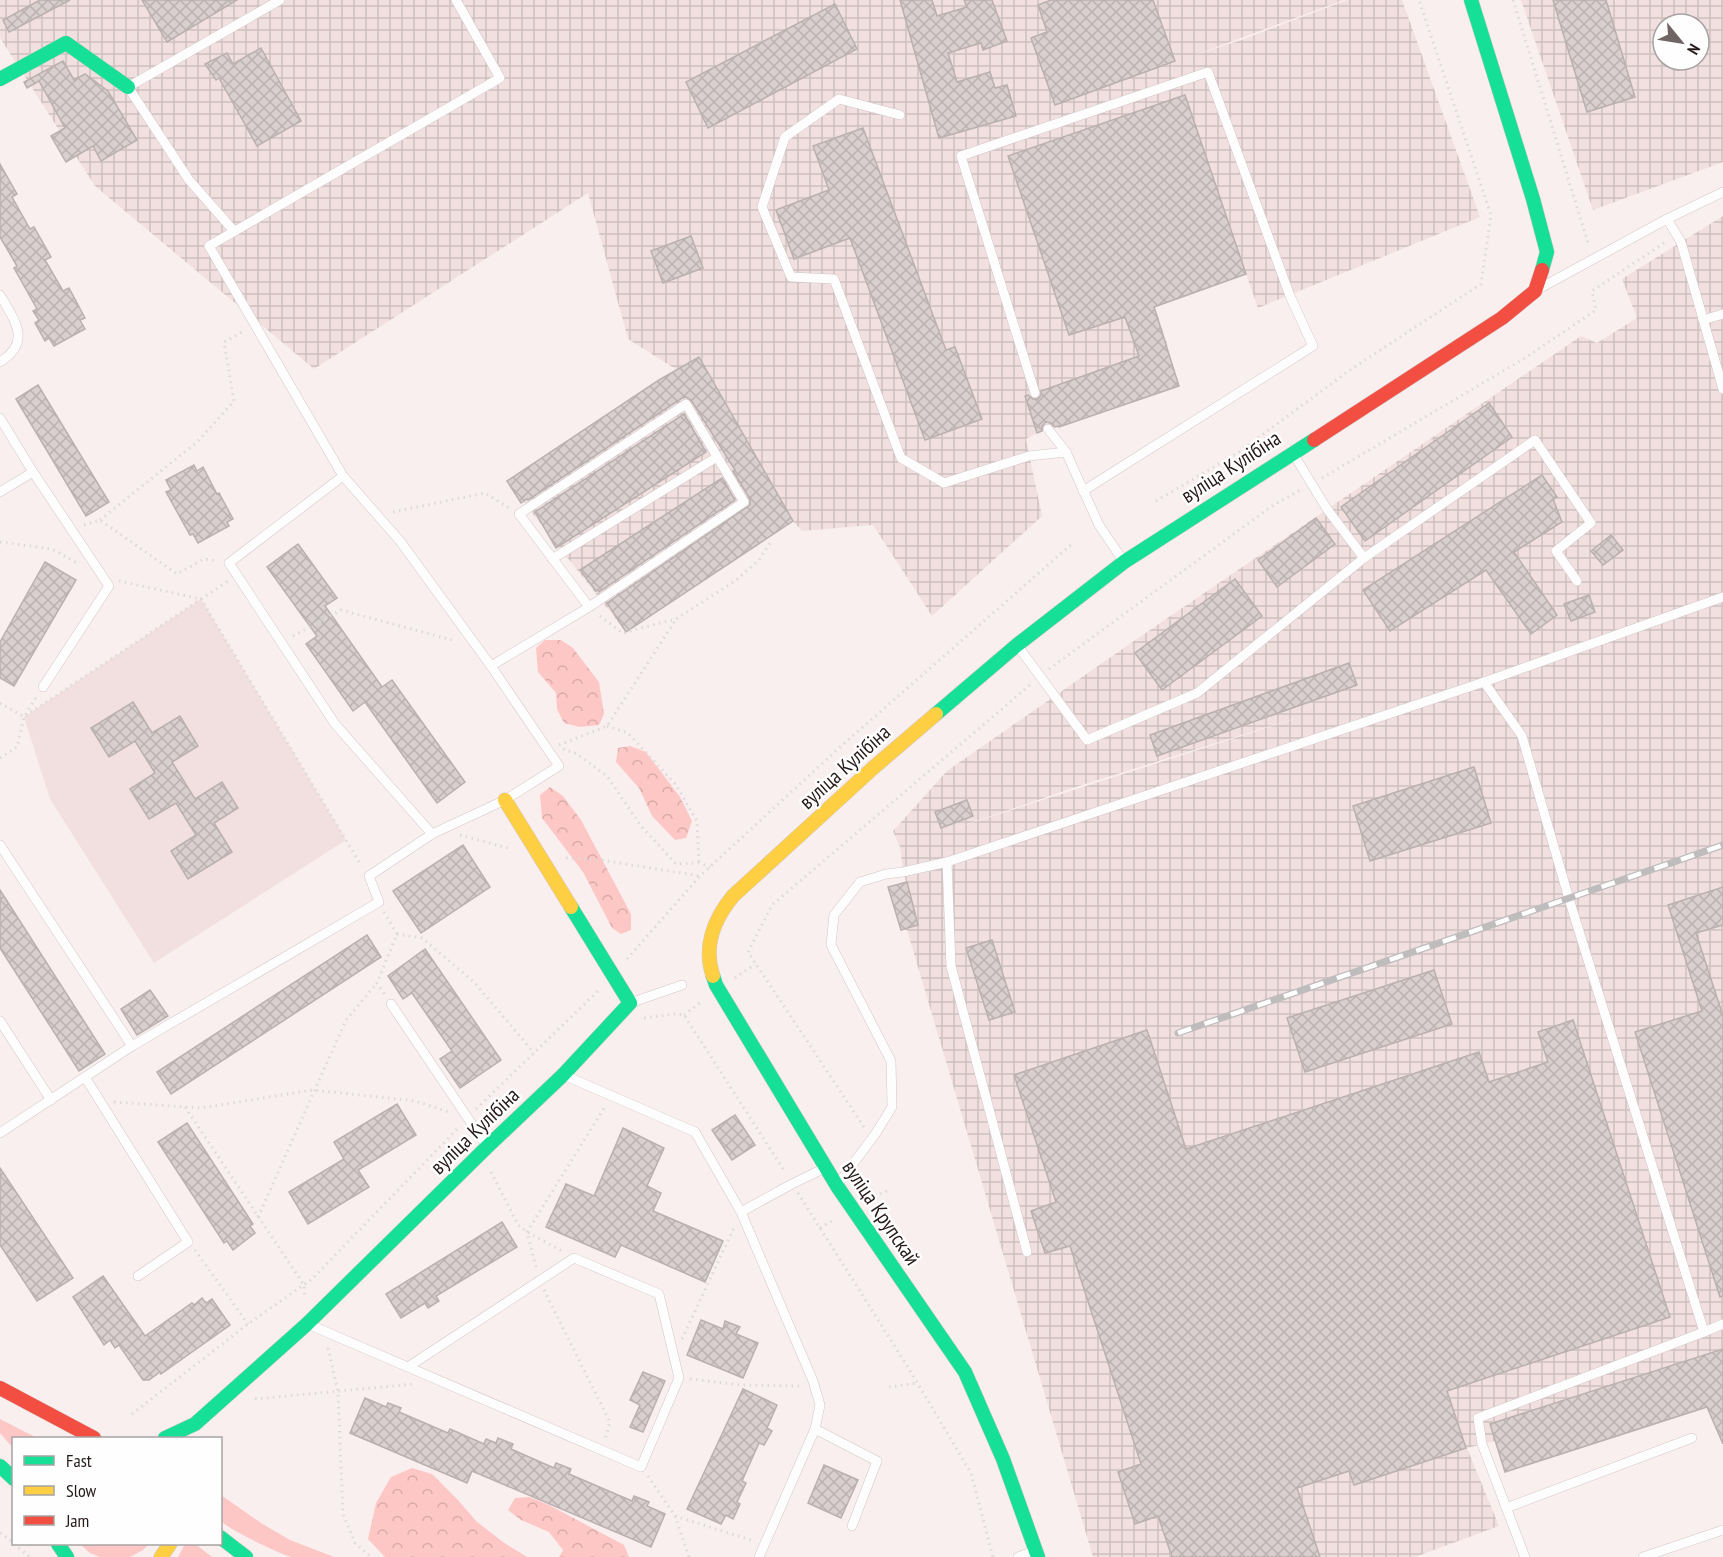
<svg xmlns="http://www.w3.org/2000/svg" width="1723" height="1557" font-family="'PT Sans Narrow',sans-serif">
<style>
.built{fill:#f1e0df}
.industrial{fill:url(#industrial-grid);fill-rule:evenodd}
.green{fill:#fdc7c5}
.forest{fill:url(#forest-crowns)}
.building{fill:url(#building-cross-hatch);stroke:#bab0b0;stroke-width:1.5}
.lines{fill:none;stroke-linecap:round;stroke-linejoin:round}
.lane-casing{stroke:#d2c7c6;stroke-width:10}
.fast-casing{stroke:#d2c7c6;stroke-width:15}
.slow-casing{stroke:#d2c7c6;stroke-width:15}
.jam-casing{stroke:#d2c7c6;stroke-width:15}
.path{stroke:#ddd9d9;stroke-width:3;stroke-dasharray:1.5 4.5;stroke-linecap:butt}
.lane{stroke:#fefdfd;stroke-width:9}
.fast{stroke:#16e098;stroke-width:14}
.slow{stroke:#ffcf43;stroke-width:14}
.jam{stroke:#f24e42;stroke-width:14}
.rail-casing{stroke:#bebcbc;stroke-width:7}
.rail{stroke:#fefefe;stroke-width:4.5;stroke-dasharray:14;stroke-linecap:butt}
.labels{text-anchor:middle;stroke-width:5;stroke-linejoin:round;paint-order:stroke}
.street-label{font-size:21px;fill:#251a19;stroke:#fefefe}
</style>
<defs>
<pattern id="industrial-grid" width="8" height="8" patternUnits="userSpaceOnUse" patternTransform="scale(1.5)"><rect width="8" height="8" fill="#f1e0df"/><path d="M0 4h8M4 0v8" fill="none" stroke="#cec0bf"/></pattern>
<pattern id="forest-crowns" width="20" height="18" patternUnits="userSpaceOnUse" patternTransform="scale(1.5)"><rect width="20" height="18" fill="#fdc7c5"/><path d="M2 6a3 3 0 1 1 6 0M12 15a3 3 0 1 1 6 0" fill="none" stroke="#d9aaa9"/></pattern>
<pattern id="building-cross-hatch" width="8" height="8" patternUnits="userSpaceOnUse" patternTransform="scale(1.5)"><rect width="8" height="8" fill="#d9cfce"/><path d="M0 0l8 8M0 8l8-8" fill="none" stroke="#bab1b0"/></pattern>
</defs>
<rect width="100%" height="100%" fill="#faefef"/>
<polygon class="built" points="201,599 346,840 154,963 50,799 24,717"/>
<g class="industrial">
<polygon points="0,0 1344,0 1192,56 1241,40 1347,0 1402,0 1480,217 1258,308 1246,274 1155,307 1168,346 1166,347 1179,386 1059,427 1058,426 1037,433 1026,439 1042,516 932,616 873,525 802,531 793,521 626,632 507,481 659,380 677,370 628,339 588,193 314,369 95,186 0,38"/>
<path d="M1521,0H1723V162L1593,210ZM1663,24H1699V60H1663Z"/>
<path d="M1723,216V1444L1707,1407L1505,1472L1495,1441L1467,1448L1499,1526L1415,1557H1093L907,930H901L889,887L906,882L903,872L900,847L893,831L947,771L1131,643L1581,336L1597,343L1637,318L1622,279ZM1293,719H1294L959,827L1076,787Z"/>
</g>
<g class="green">
<polygon points="0,1419 37,1438 14,1438 13,1448 0,1433"/>
<path d="M221,1495L261,1523L290,1540L334,1557C321,1557 305,1557 292,1557C281,1555 228,1529 221,1521Z"/>
<polygon points="80,1544 149,1544 143,1550 130,1557 100,1557 90,1553"/>
<polygon points="185,1544 195,1544 212,1557 178,1557"/>
</g>
<g class="forest">
<polygon points="545,640 561,640 573,648 599,682 604,714 599,725 580,727 564,723 557,709 556,693 538,672 536,648"/>
<polygon points="630,746 646,752 680,797 692,821 686,838 675,840 652,816 639,788 616,762 618,748"/>
<polygon points="550,787 563,796 581,820 631,914 631,930 621,934 612,928 583,872 542,818 540,795"/>
<polygon points="412,1468 432,1474 458,1500 476,1521 503,1542 527,1557 385,1557 368,1539 376,1503 391,1477"/>
<polygon points="529,1497 549,1505 624,1545 629,1557 559,1557 563,1550 549,1532 521,1520 508,1510 515,1498"/>
</g>
<g class="building">
<polygon points="40,0 70,0 9,32 3,20"/>
<polygon points="142,0 237,0 167,42"/>
<polygon points="900,0 932,0 937,16 967,7 964,0 992,0 1007,41 983,50 981,43 948,53 957,82 990,72 995,88 1007,85 1016,116 939,138"/>
<polygon points="1051,0 1153,0 1175,61 1055,105 1031,38 1047,32 1038,5"/>
<polygon points="1553,0 1606,0 1635,97 1587,112"/>
<polygon points="835,4 857,49 708,128 686,82"/>
<polygon points="261,48 301,121 257,146 219,78 216,80 205,64 227,53 233,64"/>
<polygon points="63,61 74,80 85,74 108,91 137,140 101,161 93,146 66,162 51,136 65,128 39,81 27,88 24,82"/>
<polygon points="1185,95 1246,274 1154,307 1179,386 1059,427 1059,426 1055,427 1051,423 1046,422 1042,426 1042,431 1037,433 1025,396 1028,395 1033,399 1038,399 1041,395 1041,391 1139,356 1125,317 1069,335 1008,156"/>
<polygon points="863,128 946,350 955,347 982,419 925,440 850,238 794,259 776,210 829,190 813,146"/>
<polygon points="0,164 17,194 12,197 30,229 34,227 51,257 45,260 63,291 69,288 85,318 80,320 85,329 54,346 49,338 45,341 35,323 39,320 33,311 37,309 14,268 17,266 0,237"/>
<polygon points="691,236 703,268 663,283 651,251"/>
<polygon points="699,357 793,521 626,632 607,603 750,505 750,499 733,471 735,470 691,400 686,397 682,398 528,500 527,499 521,503 507,481 659,380"/>
<polygon points="38,385 109,502 86,516 16,399"/>
<polygon points="1489,403 1512,437 1365,541 1341,507"/>
<polygon points="684,414 706,452 556,548 535,512"/>
<polygon points="194,465 197,471 203,467 217,494 219,493 233,519 227,522 229,526 198,543 193,534 190,535 166,492 171,490 166,480"/>
<polygon points="1542,475 1557,497 1553,499 1562,522 1514,552 1557,615 1531,634 1486,570 1390,631 1363,590"/>
<polygon points="722,478 735,500 599,592 598,590 596,591 580,570"/>
<polygon points="1316,518 1335,544 1277,587 1258,560"/>
<polygon points="1611,535 1623,550 1603,565 1591,551"/>
<polygon points="298,544 337,598 325,606 382,687 392,680 465,782 437,803 365,702 353,711 306,644 317,636 267,567"/>
<polygon points="45,562 76,580 14,686 0,678 0,642"/>
<polygon points="1235,579 1262,616 1162,690 1135,653"/>
<polygon points="1589,595 1595,612 1571,621 1564,604"/>
<polygon points="1349,663 1357,685 1157,756 1150,735"/>
<polygon points="133,702 152,733 180,716 198,746 172,762 195,799 222,782 238,808 214,823 232,852 188,879 171,851 196,835 176,803 149,819 130,789 155,773 135,741 109,757 91,728"/>
<polygon points="1474,767 1491,823 1370,861 1353,806"/>
<polygon points="967,800 973,816 941,828 935,812"/>
<polygon points="463,845 490,887 421,933 393,891"/>
<polygon points="907,882 918,925 901,930 888,887"/>
<polygon points="1723,887 1723,925 1696,933 1723,1016 1723,1296 1720,1297 1635,1032 1702,1011 1668,905"/>
<polygon points="0,890 105,1054 79,1071 0,948"/>
<polygon points="367,935 381,957 171,1094 157,1072"/>
<polygon points="992,940 1015,1012 989,1020 966,948"/>
<polygon points="425,949 501,1060 460,1088 440,1059 452,1051 412,993 403,999 388,976"/>
<polygon points="1434,970 1452,1024 1305,1072 1287,1018"/>
<polygon points="150,990 168,1016 137,1035 121,1009"/>
<polygon points="1573,1020 1670,1317 1447,1391 1466,1448 1354,1485 1349,1471 1297,1488 1320,1557 1172,1557 1158,1516 1135,1524 1118,1472 1141,1464 1070,1246 1045,1253 1031,1211 1056,1202 1014,1075 1147,1030 1186,1149 1479,1052 1489,1082 1548,1062 1538,1032"/>
<polygon points="397,1104 416,1135 358,1170 369,1187 308,1224 289,1192 344,1159 334,1142"/>
<polygon points="735,1115 755,1145 732,1160 712,1130"/>
<polygon points="187,1123 253,1224 250,1226 255,1233 233,1250 227,1241 224,1243 158,1142"/>
<polygon points="623,1128 664,1148 647,1186 661,1193 653,1211 723,1241 705,1282 621,1245 615,1257 546,1227 566,1184 594,1196"/>
<polygon points="0,1168 73,1278 37,1301 0,1245"/>
<polygon points="502,1222 517,1247 436,1296 439,1301 428,1308 425,1303 401,1318 386,1294"/>
<polygon points="103,1276 145,1336 192,1303 194,1305 202,1298 206,1303 212,1299 230,1325 161,1374 160,1372 149,1380 143,1380 119,1345 115,1348 110,1340 104,1345 73,1297"/>
<polygon points="701,1320 723,1329 725,1321 740,1327 736,1334 758,1343 743,1378 687,1355"/>
<polygon points="1723,1349 1723,1444 1707,1407 1505,1472 1490,1424"/>
<polygon points="643,1372 665,1381 643,1432 630,1427 640,1405 630,1400"/>
<polygon points="743,1389 777,1405 767,1428 772,1431 764,1445 759,1443 742,1481 746,1483 737,1502 740,1504 733,1519 726,1515 721,1524 687,1509"/>
<polygon points="365,1398 386,1407 388,1403 401,1408 399,1412 448,1433 450,1429 484,1444 486,1439 496,1443 498,1438 513,1444 511,1449 554,1468 556,1463 571,1469 569,1474 632,1501 634,1496 649,1502 647,1506 665,1514 651,1547 472,1471 467,1483 350,1433"/>
<polygon points="824,1465 858,1480 841,1518 808,1503"/>
</g>
<g class="lines">
<defs>
<g id="lane">
<polyline points="900,115 839,99 785,137 762,207 791,277 834,279 901,458 944,483 1029,456 1066,452"/>
<polyline points="1667,219 1681,242 1723,389"/>
<polyline points="234,231 189,180 128,87 280,0"/>
<polyline points="1542,287 1667,219 1723,192"/>
<path d="M0,295C15,321 32,342 0,362"/>
<polyline points="1703,320 1723,314"/>
<polyline points="1035,393 961,156 1208,72 1290,296 1313,346 1083,491"/>
<polyline points="0,418 33,472 109,586 43,687"/>
<polyline points="1048,429 1066,452 1099,525 1124,562"/>
<polyline points="343,476 229,563 335,724 432,834"/>
<polyline points="0,492 33,472"/>
<polyline points="1364,558 1535,440 1591,523 1556,551 1577,581"/>
<polyline points="552,559 717,457"/>
<polyline points="1017,645 1087,740 1197,693 1364,558 1327,509 1294,455"/>
<polyline points="491,666 589,607 744,502 686,404 519,514 589,607"/>
<polyline points="1484,682 1522,736 1569,899 1704,1332 1723,1324"/>
<polyline points="0,845 132,1046"/>
<polyline points="947,862 1484,682 1723,597"/>
<polyline points="630,1003 682,985"/>
<polyline points="391,1004 486,1145"/>
<polyline points="0,1021 51,1100"/>
<polyline points="566,1076 695,1132 741,1212 792,1184 825,1168"/>
<polyline points="85,1077 188,1242 138,1276"/>
<polyline points="0,1133 132,1046 379,902 369,876 432,834 505,800 559,766 491,666 400,541 343,476 209,246 500,78 456,0"/>
<polyline points="838,1184 876,1133 892,1107 891,1061 831,945 834,915 860,882 886,874 903,872 947,862 951,966 1027,1252"/>
<polyline points="741,1212 813,1381 820,1405 815,1429 759,1557"/>
<polyline points="310,1325 641,1467 679,1378 659,1294 574,1258 408,1367"/>
<polyline points="815,1429 877,1461 852,1526"/>
<polyline points="1506,1508 1692,1438"/>
<polyline points="1018,1557 1034,1551"/>
<polyline points="1525,1557 1482,1444 1478,1418 1704,1332"/>
<polyline points="1643,1557 1723,1530"/>
</g>
<g id="fast">
<polyline points="1471,0 1533,199 1547,252 1542,270"/>
<polyline points="0,79 66,43 128,87"/>
<polyline points="936,714 1017,645 1124,562 1314,440"/>
<polyline points="713,976 716,985 837,1186 965,1372 1003,1459 1038,1557"/>
<polyline points="165,1438 195,1424 307,1324 487,1147 563,1075 630,1003 571,907"/>
<polyline points="0,1466 14,1479"/>
<polyline points="220,1537 246,1557"/>
<polyline points="58,1544 67,1557"/>
</g>
<g id="slow">
<polyline points="505,800 571,907"/>
<path d="M713,976C703,947 714,919 733,896L873,768L936,714"/>
<polyline points="161,1557 170,1544"/>
</g>
<g id="jam">
<polyline points="1314,440 1502,318 1535,291 1542,270"/>
<polyline points="0,1388 94,1438"/>
</g>
</defs>
<use href="#lane" class="lane-casing"/>
<use href="#fast" class="fast-casing"/>
<use href="#slow" class="slow-casing"/>
<use href="#jam" class="jam-casing"/>
<g class="path">
<polyline points="1513,0 1589,246"/>
<polyline points="1322,478 1525,358 1596,310 1592,291 1667,241"/>
<polyline points="1156,501 1239,452 1350,370 1481,284 1491,215 1419,0"/>
<polyline points="393,512 485,493 509,508"/>
<polyline points="100,520 197,442 234,401 224,342 244,331"/>
<polyline points="84,525 100,520 177,574 204,559 218,561"/>
<polyline points="0,542 52,549 77,563"/>
<polyline points="119,581 201,599 228,581"/>
<polyline points="600,616 622,633 676,619 735,581 759,560 772,540"/>
<polyline points="293,636 341,610 456,641"/>
<polyline points="1049,669 1272,506 1300,490"/>
<polyline points="0,703 24,717 201,599 361,865"/>
<polyline points="607,726 628,733 676,785 697,821 699,863"/>
<polyline points="559,745 607,726 675,621"/>
<polyline points="563,749 577,754 607,776 641,826 676,864 699,863 710,867"/>
<polyline points="0,758 17,747 24,717 37,696"/>
<polyline points="460,835 512,849"/>
<polyline points="566,858 601,860 700,876"/>
<polyline points="384,912 397,934 377,983 385,995"/>
<polyline points="397,934 422,938 474,982 534,1053"/>
<polyline points="627,959 700,876 839,748 1073,543"/>
<polyline points="735,978 755,964"/>
<polyline points="684,1015 702,1001"/>
<polyline points="644,1018 674,1014 684,1015 785,1172"/>
<polyline points="114,1102 201,1108 313,1090 415,1101 449,1112"/>
<polyline points="185,1107 304,1285 305,1297"/>
<polyline points="476,1109 599,990"/>
<polyline points="864,1127 748,952 772,905 1030,685"/>
<polyline points="491,1172 518,1225 527,1232 562,1251"/>
<polyline points="798,1193 909,1369 971,1473 993,1557"/>
<polyline points="880,1194 891,1189"/>
<polyline points="258,1217 346,1020 377,983"/>
<polyline points="820,1228 835,1219"/>
<polyline points="195,1250 248,1324"/>
<polyline points="536,1267 527,1232 606,1105"/>
<polyline points="544,1290 610,1422 605,1439"/>
<polyline points="682,1339 734,1228"/>
<polyline points="328,1348 338,1392 343,1514 355,1543 371,1557"/>
<polyline points="690,1379 741,1385 800,1386"/>
<polyline points="889,1387 917,1383"/>
<polyline points="255,1399 415,1384"/>
<polyline points="132,1414 248,1324 312,1279 459,1127"/>
<polyline points="648,1476 675,1516 689,1557"/>
<polyline points="675,1516 754,1541"/>
<polyline points="0,1533 14,1543"/>
<polyline points="14,1544 30,1557"/>
</g>
<use href="#lane" class="lane"/>
<use href="#fast" class="fast"/>
<use href="#slow" class="slow"/>
<use href="#jam" class="jam"/>
<defs>
<polyline id="rail" points="1178,1033 1723,845"/>
</defs>
<use href="#rail" class="rail-casing"/>
<use href="#rail" class="rail"/>
</g>
<g class="labels">
<g class="street-label">
<text transform="translate(1231 467) rotate(-33)" y="7">вуліца Кулібіна</text>
<text transform="translate(845 767) rotate(-42)" y="7">вуліца Кулібіна</text>
<text transform="translate(475 1131) rotate(-44)" y="7">вуліца Кулібіна</text>
<text transform="translate(881 1213) rotate(56)" y="7">вуліца Крупскай</text>
</g>
</g>
<rect x="12" y="1437" width="210" height="108" fill="#fefefe" stroke="#a7a3a2" stroke-width="1.5"/>
<rect x="24" y="1456" width="30" height="9" fill="#16e098" stroke="#a7a3a2" stroke-width="1.5"/>
<text x="66" y="1467" font-size="18" fill="#251a19">Fast</text>
<rect x="24" y="1486" width="30" height="9" fill="#ffcf43" stroke="#a7a3a2" stroke-width="1.5"/>
<text x="66" y="1497" font-size="18" fill="#251a19">Slow</text>
<rect x="24" y="1516" width="30" height="9" fill="#f24e42" stroke="#a7a3a2" stroke-width="1.5"/>
<text x="66" y="1527" font-size="18" fill="#251a19">Jam</text>
<g transform="translate(1681 42) rotate(120)"><circle r="28" fill="#fefefe" stroke="#a7a3a2" stroke-width="1.5"/>
<path d="M0-4.5L10 22L0 15L-10 22Z" fill="#706564"/>
<text y="-9" font-size="16" font-weight="bold" text-anchor="middle" fill="#251a19">N</text>
</g>
</svg>
